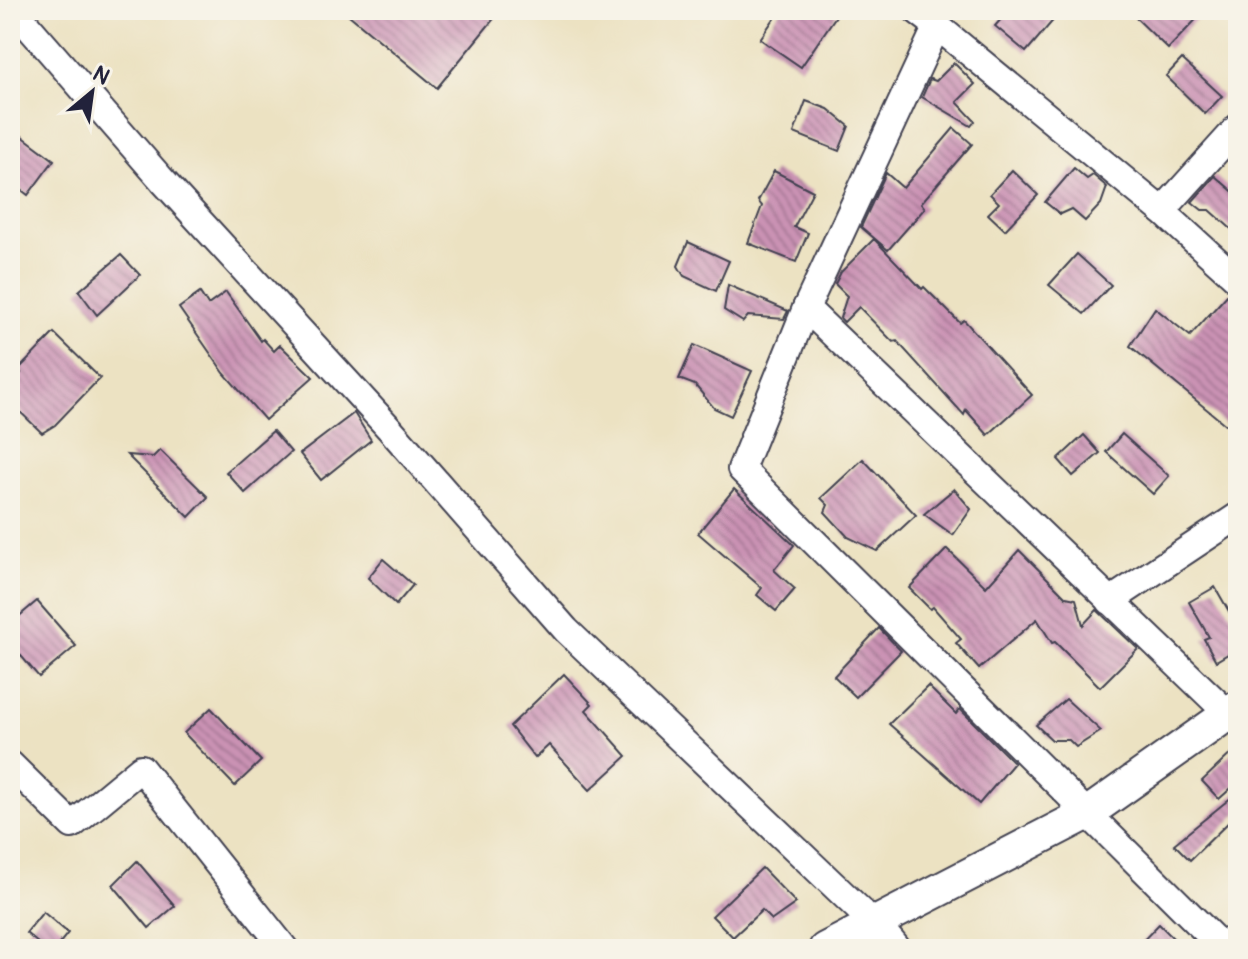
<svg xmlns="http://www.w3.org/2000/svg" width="1248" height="959" font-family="Pangolin,sans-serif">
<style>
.building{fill:url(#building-back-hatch)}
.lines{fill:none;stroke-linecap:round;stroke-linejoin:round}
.minor-casing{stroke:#403f4f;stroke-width:30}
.tertiary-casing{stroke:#403f4f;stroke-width:36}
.minor{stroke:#fff;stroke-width:26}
.tertiary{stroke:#fff;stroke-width:32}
</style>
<defs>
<pattern id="building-back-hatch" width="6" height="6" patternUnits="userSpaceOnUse" patternTransform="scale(2)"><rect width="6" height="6" fill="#ca92b4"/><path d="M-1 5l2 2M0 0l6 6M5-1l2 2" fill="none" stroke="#a47794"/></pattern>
</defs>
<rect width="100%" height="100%" fill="#f7f3e8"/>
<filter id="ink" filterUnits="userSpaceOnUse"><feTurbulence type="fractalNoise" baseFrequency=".0125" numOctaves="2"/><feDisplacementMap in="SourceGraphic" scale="16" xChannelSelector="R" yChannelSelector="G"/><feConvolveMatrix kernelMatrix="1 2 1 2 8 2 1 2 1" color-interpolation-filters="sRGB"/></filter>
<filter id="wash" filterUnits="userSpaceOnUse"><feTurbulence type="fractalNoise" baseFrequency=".006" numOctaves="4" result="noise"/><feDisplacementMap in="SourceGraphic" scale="32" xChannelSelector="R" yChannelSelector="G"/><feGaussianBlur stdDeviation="1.8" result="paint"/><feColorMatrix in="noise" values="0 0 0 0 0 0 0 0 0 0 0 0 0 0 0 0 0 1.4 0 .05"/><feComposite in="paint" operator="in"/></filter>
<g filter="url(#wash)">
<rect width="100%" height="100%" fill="#ece2c2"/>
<g id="blocks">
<g class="building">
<polygon points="343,10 501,10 437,88"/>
<polygon points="780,10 840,10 801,67 760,39"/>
<polygon points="1009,10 1062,10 1026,52 995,26"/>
<polygon points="1128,10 1205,10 1168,49"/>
<polygon points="1182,59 1222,96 1205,114 1166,76"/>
<polygon points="954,63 975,84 957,102 975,121 971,126 922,97 930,79 936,81"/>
<polygon points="806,101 828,109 849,126 839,151 794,133"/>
<polygon points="10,127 54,160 28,195 10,181"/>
<polygon points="954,128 972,144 921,203 925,208 888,250 861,227 886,173 903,188"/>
<polygon points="1074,168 1087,179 1093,175 1107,187 1101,204 1085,221 1071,209 1060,214 1045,202"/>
<polygon points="1012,170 1038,195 1005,230 988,214 999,203 990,194"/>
<polygon points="774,171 813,191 794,227 808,233 796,262 748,243 762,206 758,201"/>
<polygon points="1215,176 1238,196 1238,235 1210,210 1202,210 1192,202"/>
<polygon points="874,239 922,289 924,287 960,323 964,320 1032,395 988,435 966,410 964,415 897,341 893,342 859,307 844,322 840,318 847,296 835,284 841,272"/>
<polygon points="688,242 729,261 716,291 684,276 678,266"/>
<polygon points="1077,254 1111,285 1084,314 1049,285"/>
<polygon points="121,255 140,275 97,315 79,291"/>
<polygon points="728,285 788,311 784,319 748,316 743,322 724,310"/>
<polygon points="226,292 261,341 263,339 274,351 280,345 313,377 265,420 224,373 179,308 200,293 208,305"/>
<polygon points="1229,293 1238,296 1238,435 1130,346 1155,308 1190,336"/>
<polygon points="54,333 100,378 55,425 42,433 10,402 10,385 21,373 18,370"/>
<polygon points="694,345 752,371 731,416 714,408 695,385 679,379"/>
<polygon points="354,413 371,440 321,480 300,454"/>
<polygon points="273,431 291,452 245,493 226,472"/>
<polygon points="1122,434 1169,476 1153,494 1106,452"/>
<polygon points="1084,435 1100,453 1073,476 1058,459"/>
<polygon points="160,450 208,497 189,517 127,455 153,457"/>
<polygon points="863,459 916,515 877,551 848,537 825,512 828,505 821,498"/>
<polygon points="734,489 794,545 774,570 795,589 776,611 757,595 762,588 698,533"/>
<polygon points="954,489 971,509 953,535 924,514"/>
<polygon points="947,549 986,587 1019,550 1066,597 1076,599 1083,625 1097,610 1138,649 1100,687 1055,642 1052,643 1037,619 979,669 956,643 961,639 933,607 930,609 909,588"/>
<polygon points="383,559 413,585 396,605 368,578"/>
<polygon points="1215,587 1238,627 1238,648 1216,661 1204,639 1209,637 1189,602"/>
<polygon points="37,601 76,646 39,677 10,643 10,624"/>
<polygon points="879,628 901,651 856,697 834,676"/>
<polygon points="564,674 592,704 586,710 627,756 590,790 549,745 535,758 510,726"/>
<polygon points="928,686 956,714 960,709 1014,763 979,804 889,724"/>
<polygon points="1066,699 1101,731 1076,747 1069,740 1052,740 1036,725"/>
<polygon points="211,708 261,761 235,786 184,733"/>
<polygon points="1238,747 1238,782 1219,799 1202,781"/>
<polygon points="1238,792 1238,813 1190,860 1174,844"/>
<polygon points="137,861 175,906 149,928 113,885"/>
<polygon points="762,868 796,903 772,920 762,910 733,937 712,916"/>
<polygon points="43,912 68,933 55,949 45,949 26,933"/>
<polygon points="1159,924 1184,949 1135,949"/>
</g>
</g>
</g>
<g filter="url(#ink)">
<use href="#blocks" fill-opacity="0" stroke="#403f4f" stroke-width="2"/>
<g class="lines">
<defs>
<g id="minor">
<polyline points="14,10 163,181 390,429 566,630 865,915"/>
<polyline points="916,10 937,26"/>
<polyline points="1238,127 1162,211 1238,280"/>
<polyline points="1162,211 937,26 806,308 1238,723"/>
<polyline points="806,308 741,469 1224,949"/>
<polyline points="1110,601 1238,516"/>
<polyline points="10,764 72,825 141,768 285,949"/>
</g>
<g id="tertiary">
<polyline points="873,924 894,949"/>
<polyline points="825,949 1088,813 1238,707"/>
</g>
</defs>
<use href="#minor" class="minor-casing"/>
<use href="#tertiary" class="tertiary-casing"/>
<use href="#minor" class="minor"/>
<use href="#tertiary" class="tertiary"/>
</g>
</g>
<rect width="1248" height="959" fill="none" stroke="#f7f3e8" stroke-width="40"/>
<g transform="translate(92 92) rotate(29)" stroke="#f7f3e8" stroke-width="6" paint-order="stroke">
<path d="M0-6L14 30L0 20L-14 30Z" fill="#22223b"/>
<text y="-12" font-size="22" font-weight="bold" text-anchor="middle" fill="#22223b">N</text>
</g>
</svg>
